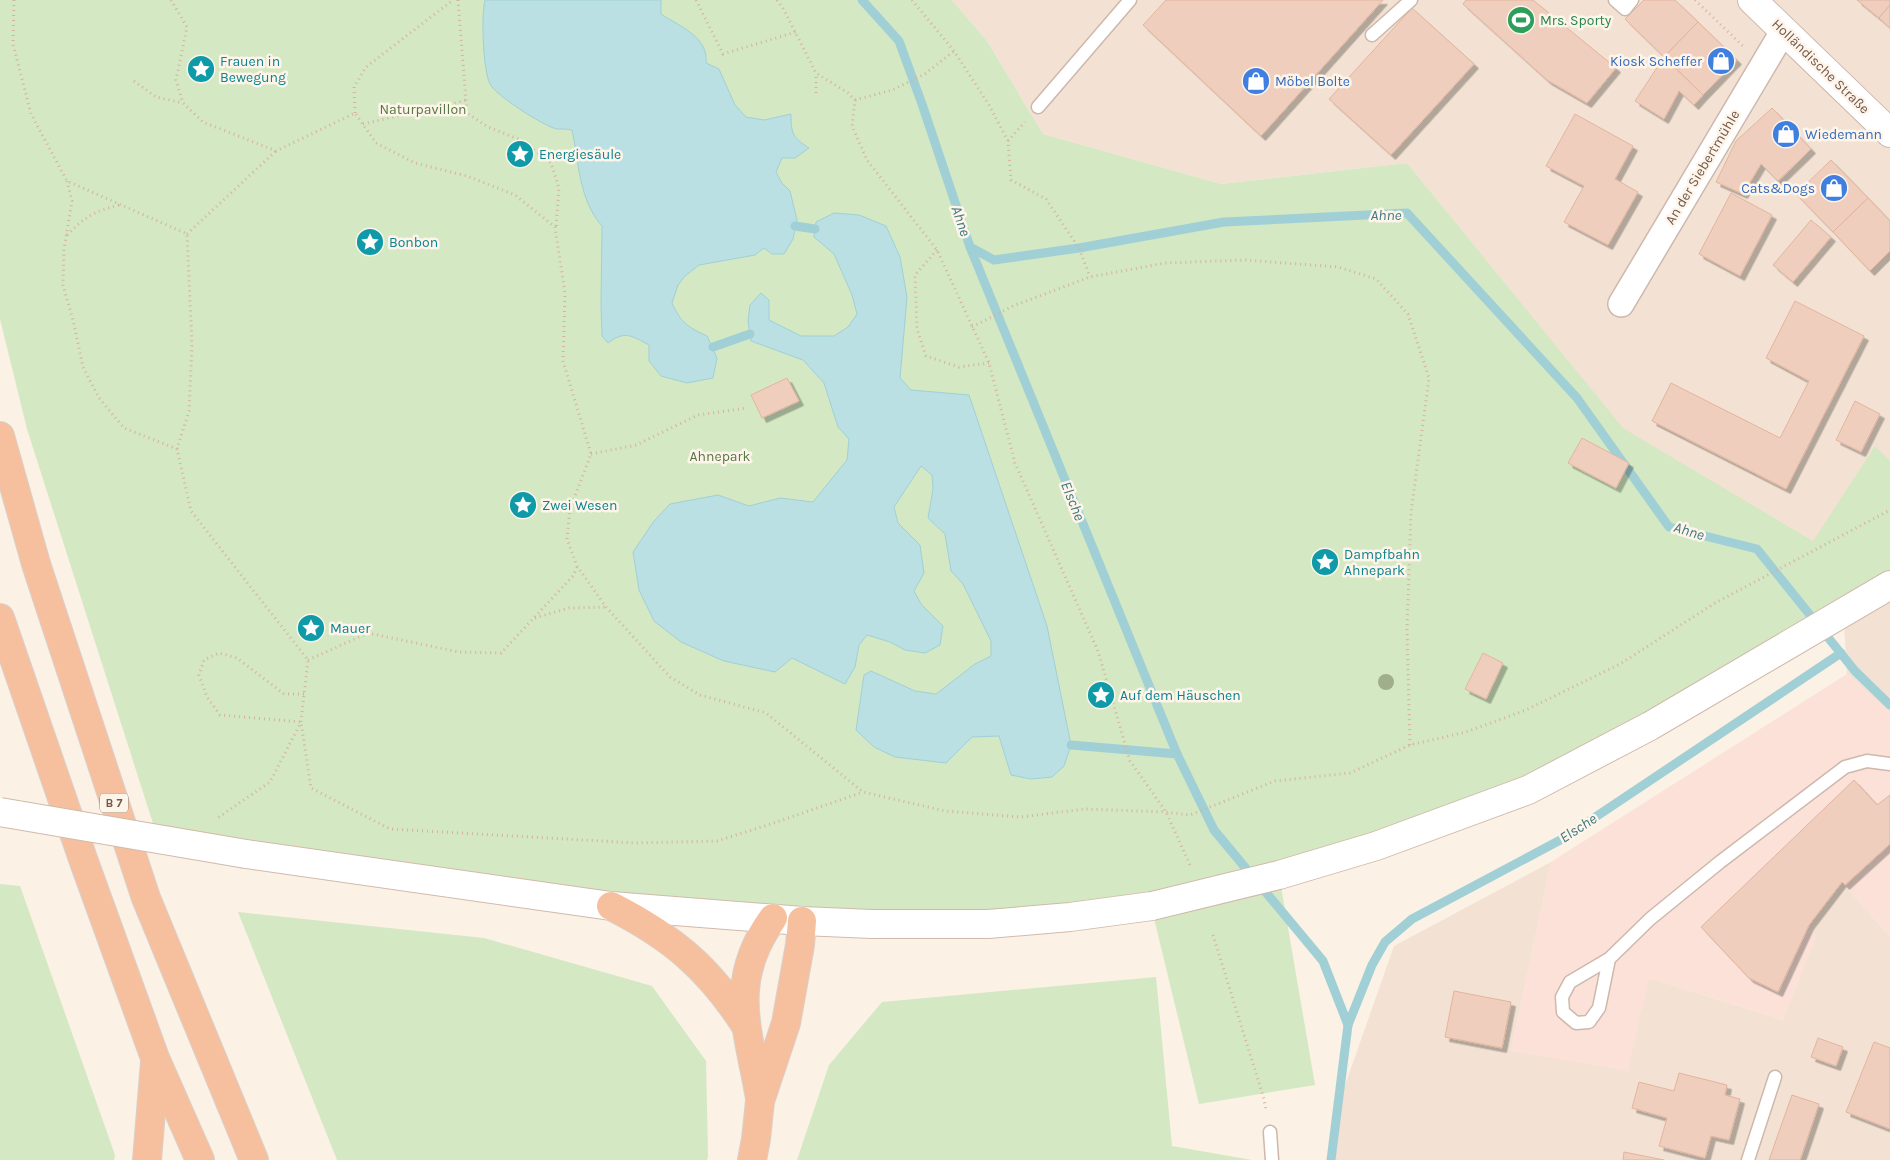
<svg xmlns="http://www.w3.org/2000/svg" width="1890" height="1160" font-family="Karla,sans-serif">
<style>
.residential{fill:#f3e2d3}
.commercial{fill:#fbe1d8}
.green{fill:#d4e8c3}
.water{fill:#bae0e4;stroke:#a0d0d6}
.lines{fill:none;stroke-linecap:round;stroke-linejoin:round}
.stream{stroke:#a0d0d6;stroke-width:9}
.building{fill:#f0cebd;stroke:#e2b49e;filter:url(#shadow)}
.service-casing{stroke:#cdb8ab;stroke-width:15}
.minor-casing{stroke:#cdb8ab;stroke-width:28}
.tertiary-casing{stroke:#cdb8ab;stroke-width:30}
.secondary-casing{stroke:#d1baab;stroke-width:30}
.trunk-casing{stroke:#d8d0cd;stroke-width:30}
.path{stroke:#d5b2a0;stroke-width:3;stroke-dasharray:1 4;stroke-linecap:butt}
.service{stroke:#fff;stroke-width:12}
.minor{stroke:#fff;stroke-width:25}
.tertiary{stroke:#fff;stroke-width:28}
.secondary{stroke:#fff;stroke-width:28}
.trunk{stroke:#f6c09e;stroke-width:28}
.secondary-bridge-casing{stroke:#d1baab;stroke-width:30;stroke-linecap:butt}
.secondary-bridge{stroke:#fff;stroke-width:28}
.tree{fill:#a0ae8b}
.labels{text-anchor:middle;stroke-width:5;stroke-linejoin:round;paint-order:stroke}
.shield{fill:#fef5ea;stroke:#9d867b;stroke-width:1}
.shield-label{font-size:12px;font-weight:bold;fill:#73574b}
.leisure-label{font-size:14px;fill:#27864d;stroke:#fef5ea;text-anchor:start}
.culture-label{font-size:14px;fill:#0d838f;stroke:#fef5ea;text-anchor:start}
.shop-label{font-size:14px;fill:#366cbe;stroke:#fef5ea;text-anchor:end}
.street-label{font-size:14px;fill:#73574b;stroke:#fef5ea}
.park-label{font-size:14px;fill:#567843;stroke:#fef5ea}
.water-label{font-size:15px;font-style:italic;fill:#42787f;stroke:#fef5ea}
</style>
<defs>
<filter id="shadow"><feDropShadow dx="4.5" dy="4.5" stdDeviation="0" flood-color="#0004"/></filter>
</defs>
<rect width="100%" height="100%" fill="#fbf1e4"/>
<g class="residential">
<polygon points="952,0 1890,0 1890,713 1847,674 1840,557 1623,429 1407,163 1221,184 1043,134 987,41"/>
<polygon points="1551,862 1511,1051 1649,978 1783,1020 1809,925 1842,882 1890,937 1890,1160 1331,1160 1337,1108 1394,946"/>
</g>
<polygon class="commercial" points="1847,674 1890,713 1890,937 1842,882 1809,925 1817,936 1783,1020 1649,978 1628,1071 1511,1051 1551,862"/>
<g class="green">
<polygon points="0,0 952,0 987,41 1043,134 1221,184 1407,163 1623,428 1813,541 1875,446 1890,461 1890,585 1650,726 1279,875 1315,1085 1199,1104 1151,906 773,918 158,839 27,429 0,319"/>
<polygon points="0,884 20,886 115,1155 114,1160 0,1160"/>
<polygon points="238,912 484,938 652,986 706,1061 708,1156 707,1160 337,1160"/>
<polygon points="1156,977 1172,1146 1252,1160 797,1160 829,1065 882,1002"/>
</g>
<g class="water">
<path d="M485,0H661V14C679,26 709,37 706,63L719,69L735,105L746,117L764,120L791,114C791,134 793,138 809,148L795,158H782L776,172L782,183L790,191L797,220L793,239L784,254H772L764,248L755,255L699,265L685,276L678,285L672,303C681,323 688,327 707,336L717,358L713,378L687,383L661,376L649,361V345C632,336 625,330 608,343L602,336L601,304L602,226C579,200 579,163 572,130C567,129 562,129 557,129C545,127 495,95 490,84C483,70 481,16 485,0Z"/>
<polygon points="834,213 859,215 886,226 900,257 907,297 900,378 911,390 969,395 1047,626 1071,745 1064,766 1052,777 1031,779 1011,775 999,736 972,737 946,763 895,757 874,747 856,730 864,675 871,671 915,691 936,694 975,664 991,656 991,641 963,584 951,571 945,534 928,518 933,489 932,475 921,466 894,507 898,523 920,545 924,573 914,591 921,604 943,626 940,645 925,653 905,650 890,642 867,635 859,645 855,667 845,684 792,658 775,672 724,661 681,642 654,621 639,590 633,552 654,521 670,504 718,495 749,506 780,498 813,502 847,460 849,439 838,427 824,383 803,360 751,341 748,321 750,305 761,293 769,300 769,320 801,336 834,336 848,327 857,314 852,295 834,254 814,237 816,222"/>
</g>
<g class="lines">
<g class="stream">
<polyline points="862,0 899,41 922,104 970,247 994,260 1079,248 1224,222 1407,213 1577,398 1669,527 1757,549 1855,671 1890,705"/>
<polyline points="795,226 815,229"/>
<polyline points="970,247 1177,754"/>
<polyline points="713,347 750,334"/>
<polyline points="1071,745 1177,754 1214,830 1323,961 1348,1025 1331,1160"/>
<polyline points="1348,1025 1372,965 1385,942 1412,919 1564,838 1841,653"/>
</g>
</g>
<g class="building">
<polygon points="1166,0 1383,0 1261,136 1143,25"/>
<polygon points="1466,0 1533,0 1616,68 1587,103 1547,80 1463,4"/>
<polygon points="1644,0 1675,0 1698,22 1664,57 1625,19"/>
<polygon points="1857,0 1890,0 1890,5 1879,18"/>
<polygon points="1890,5 1890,28 1879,18"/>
<polygon points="1412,8 1474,64 1391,155 1329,99"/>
<polygon points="1698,22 1737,60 1703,95 1664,57"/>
<polygon points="1664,57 1703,95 1694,105 1679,91 1664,119 1635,101"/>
<polygon points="1772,108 1811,149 1778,181 1761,164 1743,194 1716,182 1736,141"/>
<polygon points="1575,114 1633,146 1615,179 1638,192 1608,245 1564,222 1584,186 1546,166"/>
<polygon points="1831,160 1868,198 1833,232 1796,194"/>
<polygon points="1731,193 1772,215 1740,276 1699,254"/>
<polygon points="1868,198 1890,221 1890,251 1870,271 1833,232"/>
<polygon points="1811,220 1831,237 1793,282 1773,265"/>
<polygon points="1795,301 1864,336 1786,489 1652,421 1671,383 1780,438 1809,381 1766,358"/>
<polygon points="787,378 799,401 762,418 751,395"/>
<polygon points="1855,401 1880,414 1861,452 1836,440"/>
<polygon points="1582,438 1629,463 1616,488 1568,463"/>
<polygon points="1483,653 1503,663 1486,699 1465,689"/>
<polygon points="1854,780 1877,805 1890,795 1890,844 1845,885 1842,882 1809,925 1778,992 1749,978 1701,927"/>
<polygon points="1454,991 1511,1002 1502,1048 1445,1037"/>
<polygon points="1818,1038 1843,1047 1836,1066 1811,1057"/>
<polygon points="1874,1042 1890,1048 1890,1129 1846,1112"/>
<polygon points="1679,1073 1727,1085 1725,1095 1740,1099 1729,1140 1711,1136 1705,1158 1659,1146 1667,1118 1632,1108 1639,1082 1674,1091"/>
<polygon points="1792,1095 1819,1104 1800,1160 1769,1160"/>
<polygon points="1624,1152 1664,1160 1623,1160"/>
</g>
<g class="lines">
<defs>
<g id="service">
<polyline points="1615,0 1625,9 1632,0"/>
<polyline points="1372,35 1411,0"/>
<polyline points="1038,107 1130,0"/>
<polyline points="1609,959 1599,1008 1589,1022 1576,1023 1563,1012 1562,997 1570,982 1609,959 1650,919 1720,862 1845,767 1867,761 1890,764"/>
<polyline points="1270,1132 1272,1160"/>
<polyline points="1748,1160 1775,1077"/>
</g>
<polyline id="minor" points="1621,304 1784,30"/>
<polyline id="tertiary" points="1752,0 1890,133"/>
<g id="secondary">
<polyline points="246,854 611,906 802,921 872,924 988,924 1070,917 1152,906"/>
<polyline points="1279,875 1376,846 1528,790 1650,726 1890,585"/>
</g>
<g id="trunk">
<polyline points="0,436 36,564 146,898 254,1160"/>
<polyline points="0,618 83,859 155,1058 200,1160"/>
<path d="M611,906C672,937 709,968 746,1026"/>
<path d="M760,1098C748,1029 727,981 773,918"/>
<polyline points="147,1160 155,1062"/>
<polyline points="752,1160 756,1139 760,1101 786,1023 800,945 802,921"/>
</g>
</defs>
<use href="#service" class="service-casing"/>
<use href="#minor" class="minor-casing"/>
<use href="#tertiary" class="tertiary-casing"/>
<use href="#secondary" class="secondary-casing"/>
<use href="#trunk" class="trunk-casing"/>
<g class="path">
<polyline points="14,0 13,44 31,114 67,181 187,234 192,345 189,411 177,449"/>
<polyline points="171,0 187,27 176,80 183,103 203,122 276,151 355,113 376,143 415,163 467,176 515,195 555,227 565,293 563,361 591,454 570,509 567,539 577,566 606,607 670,677 700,695 766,713 863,792 945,811 1020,817 1085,809 1166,812 1190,815 1275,781 1350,773 1410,745 1466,732 1526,710 1620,664 1715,603 1890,510"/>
<polyline points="458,0 467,113 488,127 521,140 551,163 559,188 556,227"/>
<polyline points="696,0 723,54 796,32"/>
<polyline points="777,0 784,10 816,73 848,93 855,100 852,126 867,160 937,250 989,363 1015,463 1098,651 1130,761 1166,812 1190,865"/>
<polyline points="912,0 954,51 989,105 1008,141 1011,180 1046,199 1079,248 1090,277"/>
<polyline points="1695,0 1743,46"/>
<polyline points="134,81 156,97 183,103"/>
<polyline points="816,93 816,73"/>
<polyline points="855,100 892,90 925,74 954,51"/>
<polyline points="445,106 466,100"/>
<polyline points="355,113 354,87 366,67 453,0"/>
<polyline points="363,124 402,115"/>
<polyline points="1008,141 1025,122"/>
<polyline points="67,181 72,201 64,249 63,285 73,320 83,367 99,398 124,428 177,449 191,511 308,660 301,722 270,782 216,819"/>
<polyline points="187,234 276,151"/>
<path d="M67,235C86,216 93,212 119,205"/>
<polyline points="937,250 915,275 917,329 926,356 959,367 989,363"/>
<polyline points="972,327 1013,306 1090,277 1165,263 1245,260 1338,267 1376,279 1408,314 1429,378 1411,512 1407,630 1410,745"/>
<polyline points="591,454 636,445 698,415 747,408"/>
<polyline points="535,618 569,608 606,607"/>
<polyline points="308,660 368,633 459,652 501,653 573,576 577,567"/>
<polyline points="304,694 284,694 237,658 219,653 204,660 199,675 207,697 220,715 301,722 311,788 390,829 636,843 717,841 771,824 863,792"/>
<polyline points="1213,935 1264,1099 1266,1111"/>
</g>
<use href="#service" class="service"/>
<use href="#minor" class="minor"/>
<use href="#tertiary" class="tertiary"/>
<use href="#secondary" class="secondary"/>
<use href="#trunk" class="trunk"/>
<defs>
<g id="secondary-bridge">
<polyline points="0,812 246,854"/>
<polyline points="1152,906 1279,875"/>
</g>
</defs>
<use href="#secondary-bridge" class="secondary-bridge-casing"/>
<use href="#secondary-bridge" class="secondary-bridge"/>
</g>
<circle class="tree" cx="1386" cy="682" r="8"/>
<defs>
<symbol id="stadium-disc" viewBox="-11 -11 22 22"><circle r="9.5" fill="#2e9e5b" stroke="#fef5ea"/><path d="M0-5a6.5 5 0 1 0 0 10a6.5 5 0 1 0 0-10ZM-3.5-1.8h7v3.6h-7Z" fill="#fff"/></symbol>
<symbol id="shop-disc" viewBox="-11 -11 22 22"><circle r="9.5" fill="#3f7fe0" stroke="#fef5ea"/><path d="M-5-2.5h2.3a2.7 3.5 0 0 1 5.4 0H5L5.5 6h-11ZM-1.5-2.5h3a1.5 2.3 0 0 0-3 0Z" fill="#fff"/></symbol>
<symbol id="sight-disc" viewBox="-11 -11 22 22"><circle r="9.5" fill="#0f9aa8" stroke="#fef5ea"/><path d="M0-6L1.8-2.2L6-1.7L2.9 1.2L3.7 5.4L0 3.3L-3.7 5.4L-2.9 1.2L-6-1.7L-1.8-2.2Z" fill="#fff"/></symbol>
</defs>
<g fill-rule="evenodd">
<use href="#stadium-disc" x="1505" y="4" width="32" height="32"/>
<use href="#shop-disc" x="1705" y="45" width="32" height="32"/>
<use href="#sight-disc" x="185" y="53" width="32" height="32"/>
<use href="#shop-disc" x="1240" y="65" width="32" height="32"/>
<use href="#shop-disc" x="1770" y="118" width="32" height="32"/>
<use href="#sight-disc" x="504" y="138" width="32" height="32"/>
<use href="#shop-disc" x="1818" y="172" width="32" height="32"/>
<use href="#sight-disc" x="354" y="226" width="32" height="32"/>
<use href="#sight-disc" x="507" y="489" width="32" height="32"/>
<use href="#sight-disc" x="1309" y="546" width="32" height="32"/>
<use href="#sight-disc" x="295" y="612" width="32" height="32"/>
<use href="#sight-disc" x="1085" y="679" width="32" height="32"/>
</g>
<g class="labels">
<rect class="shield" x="100" y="793.5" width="28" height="19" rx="4"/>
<g class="shield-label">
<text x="114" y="807">B 7</text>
</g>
<g class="leisure-label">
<text x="1540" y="25">Mrs. Sporty</text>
</g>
<g class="culture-label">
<text x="220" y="66">Frauen in<tspan x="220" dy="16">Bewegung</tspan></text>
<text x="539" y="159">Energiesäule</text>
<text x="389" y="247">Bonbon</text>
<text x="542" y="510">Zwei Wesen</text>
<text x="1344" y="559">Dampfbahn<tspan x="1344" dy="16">Ahnepark</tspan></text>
<text x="330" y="633">Mauer</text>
<text x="1120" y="700">Auf dem Häuschen</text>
</g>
<g class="shop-label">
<text x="1702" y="66">Kiosk Scheffer</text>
<text x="1275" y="86" text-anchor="start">Möbel Bolte</text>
<text x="1805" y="139" text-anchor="start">Wiedemann</text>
<text x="1815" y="193">Cats&amp;Dogs</text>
</g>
<g class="street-label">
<text transform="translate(1821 66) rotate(44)" y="5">Holländische Straße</text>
<text transform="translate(1702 167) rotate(-59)" y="5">An der Siebertmühle</text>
</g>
<g class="park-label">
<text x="423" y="114">Naturpavillon</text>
<text x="720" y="461">Ahnepark</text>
</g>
<g class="water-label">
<text x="1386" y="220">Ahne</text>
<text transform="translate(961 221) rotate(71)" y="5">Ahne</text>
<text transform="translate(1073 501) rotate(68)" y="5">Elsche</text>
<text transform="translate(1689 531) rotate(17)" y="5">Ahne</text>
<text transform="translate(1578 828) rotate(-33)" y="5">Elsche</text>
</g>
</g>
</svg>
